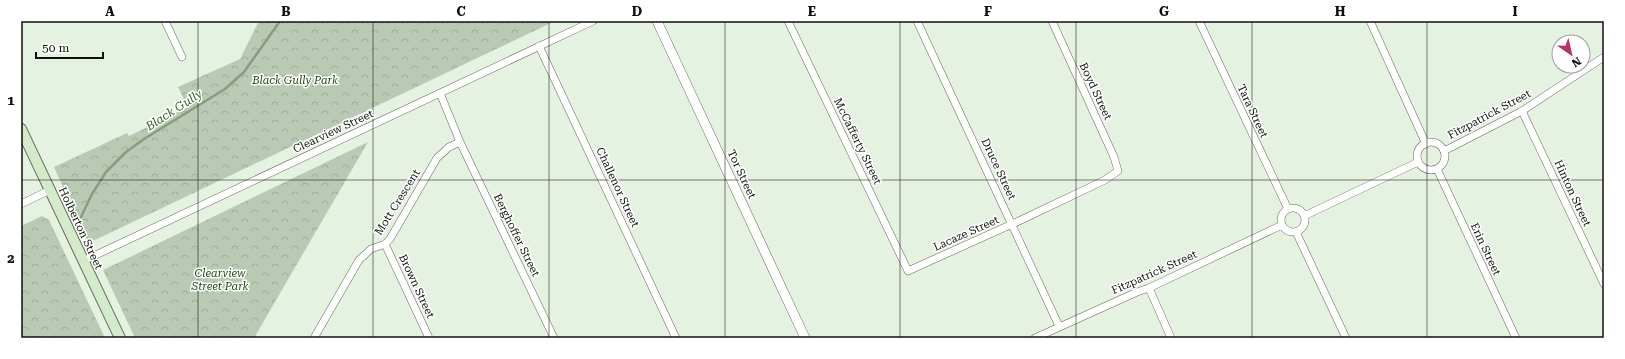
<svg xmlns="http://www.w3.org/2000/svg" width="1625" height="359" font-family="'Roboto Serif',serif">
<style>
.park{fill:url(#park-crowns)}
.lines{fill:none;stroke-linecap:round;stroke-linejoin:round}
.stream{stroke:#879d7d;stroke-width:2.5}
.minor-casing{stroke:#606a5b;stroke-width:8}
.tertiary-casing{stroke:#606a5b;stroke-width:10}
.secondary-casing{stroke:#606a5b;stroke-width:12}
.minor{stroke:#fff;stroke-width:7}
.tertiary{stroke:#fff;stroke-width:9}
.secondary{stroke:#d4eac9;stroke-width:10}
.grid{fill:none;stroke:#0e120d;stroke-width:1;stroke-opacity:0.55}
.labels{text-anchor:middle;stroke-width:3;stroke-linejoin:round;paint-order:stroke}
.park-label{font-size:11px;font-style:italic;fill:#1f3e0e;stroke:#fff}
.street-label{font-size:11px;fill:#0e120d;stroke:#fff}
.water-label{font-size:12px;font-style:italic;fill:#39592a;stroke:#fff}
.neatline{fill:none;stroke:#0e120d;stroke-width:1.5}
.grid-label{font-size:13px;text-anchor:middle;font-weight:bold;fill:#0e120d}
</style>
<defs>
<pattern id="park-crowns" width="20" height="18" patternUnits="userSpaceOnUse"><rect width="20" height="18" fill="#bac9b4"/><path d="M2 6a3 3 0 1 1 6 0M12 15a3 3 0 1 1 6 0" fill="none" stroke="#9fac9a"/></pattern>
</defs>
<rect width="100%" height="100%" fill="#e6f2e1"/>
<g class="park">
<polygon points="259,21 555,21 95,240 87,239 54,167 127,133 129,136 188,107 178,87 240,59"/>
<polygon points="368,142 254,338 135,338 103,270"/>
<polygon points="42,216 49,220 105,338 21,338 21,226"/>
</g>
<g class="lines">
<polyline class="stream" points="81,217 92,194 106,172 126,152 144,139 225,89 244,72 280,21"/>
<defs>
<g id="minor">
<polyline points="165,21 182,57"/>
<polyline points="788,21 908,271 1021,220 1105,180 1118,171 1114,157 1052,21"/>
<polyline points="917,21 1059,326"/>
<polyline points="1199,21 1288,209"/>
<polyline points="1370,21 1426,144"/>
<polyline points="539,46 676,338"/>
<polyline points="1522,111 1604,284"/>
<polyline points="460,142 554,338"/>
<circle cx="1431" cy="156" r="14"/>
<polyline points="1444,151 1522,111 1604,57"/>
<polyline points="1437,169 1516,338"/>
<polyline points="21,204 50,190"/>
<circle cx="1293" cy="220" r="12"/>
<polyline points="1304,216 1418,162"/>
<polyline points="1296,232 1346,338"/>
<polyline points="385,244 429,338"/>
<polyline points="83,261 593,21"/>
<polyline points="1149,288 1171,338"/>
<polyline points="314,338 359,260 371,249 385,244 390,239 437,158 449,147 460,142 440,93"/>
<polyline points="1035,338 1137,292 1149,288 1282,225"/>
</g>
<polyline id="tertiary" points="657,21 805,338"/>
<polyline id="secondary" points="21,129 120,338"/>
</defs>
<use href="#minor" class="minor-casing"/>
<use href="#tertiary" class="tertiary-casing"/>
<use href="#secondary" class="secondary-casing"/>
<use href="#minor" class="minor"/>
<use href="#tertiary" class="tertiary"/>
<use href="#secondary" class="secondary"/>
</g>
<path class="grid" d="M198,21V338M373,21V338M549,21V338M725,21V338M900,21V338M1076,21V338M1252,21V338M1427,21V338M21,180H1604"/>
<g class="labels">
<g class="park-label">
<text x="295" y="84">Black Gully Park</text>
<text x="220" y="277">Clearview<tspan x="220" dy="13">Street Park</tspan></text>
</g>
<g class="street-label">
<text transform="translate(1096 91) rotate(65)" y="4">Boyd Street</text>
<text transform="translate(1253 111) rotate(65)" y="4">Tara Street</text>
<text transform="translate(1489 114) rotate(-28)" y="4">Fitzpatrick Street</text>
<text transform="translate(333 131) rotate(-25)" y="4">Clearview Street</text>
<text transform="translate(858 141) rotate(64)" y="4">McCafferty Street</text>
<text transform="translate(999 169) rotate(65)" y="4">Druce Street</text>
<text transform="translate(742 174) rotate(65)" y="4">Tor Street</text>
<text transform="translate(618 187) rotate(65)" y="4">Challenor Street</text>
<text transform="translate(1573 193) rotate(65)" y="4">Hinton Street</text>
<text transform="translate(397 202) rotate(-58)" y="4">Mott Crescent</text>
<text transform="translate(81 228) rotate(65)" y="4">Holberton Street</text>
<text transform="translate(966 233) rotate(-24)" y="4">Lacaze Street</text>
<text transform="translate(517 235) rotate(64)" y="4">Berghoffer Street</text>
<text transform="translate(1486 249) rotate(65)" y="4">Erin Street</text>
<text transform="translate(1154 272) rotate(-24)" y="4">Fitzpatrick Street</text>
<text transform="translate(417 286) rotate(65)" y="4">Brown Street</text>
</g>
<g class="water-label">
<text transform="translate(174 110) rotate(-33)" y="4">Black Gully</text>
</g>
</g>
<rect width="1625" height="359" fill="none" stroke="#ffffff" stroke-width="44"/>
<g transform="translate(1571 54) rotate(146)"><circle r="19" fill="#ffffff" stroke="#9fa09e"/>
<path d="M0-3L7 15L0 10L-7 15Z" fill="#bc2f5f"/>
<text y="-6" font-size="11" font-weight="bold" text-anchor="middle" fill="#0e120d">N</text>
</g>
<path d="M36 52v6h67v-6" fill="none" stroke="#0e120d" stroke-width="2"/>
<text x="42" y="52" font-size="12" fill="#0e120d" stroke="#ffffff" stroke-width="3" paint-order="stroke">50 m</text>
<rect x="22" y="22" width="1581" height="315" class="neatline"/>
<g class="grid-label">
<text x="110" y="16">A</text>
<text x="286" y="16">B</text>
<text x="461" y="16">C</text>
<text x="637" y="16">D</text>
<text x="812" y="16">E</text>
<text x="988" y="16">F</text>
<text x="1164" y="16">G</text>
<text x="1340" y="16">H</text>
<text x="1515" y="16">I</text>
<text x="11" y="105">1</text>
<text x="11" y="263">2</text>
</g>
</svg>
